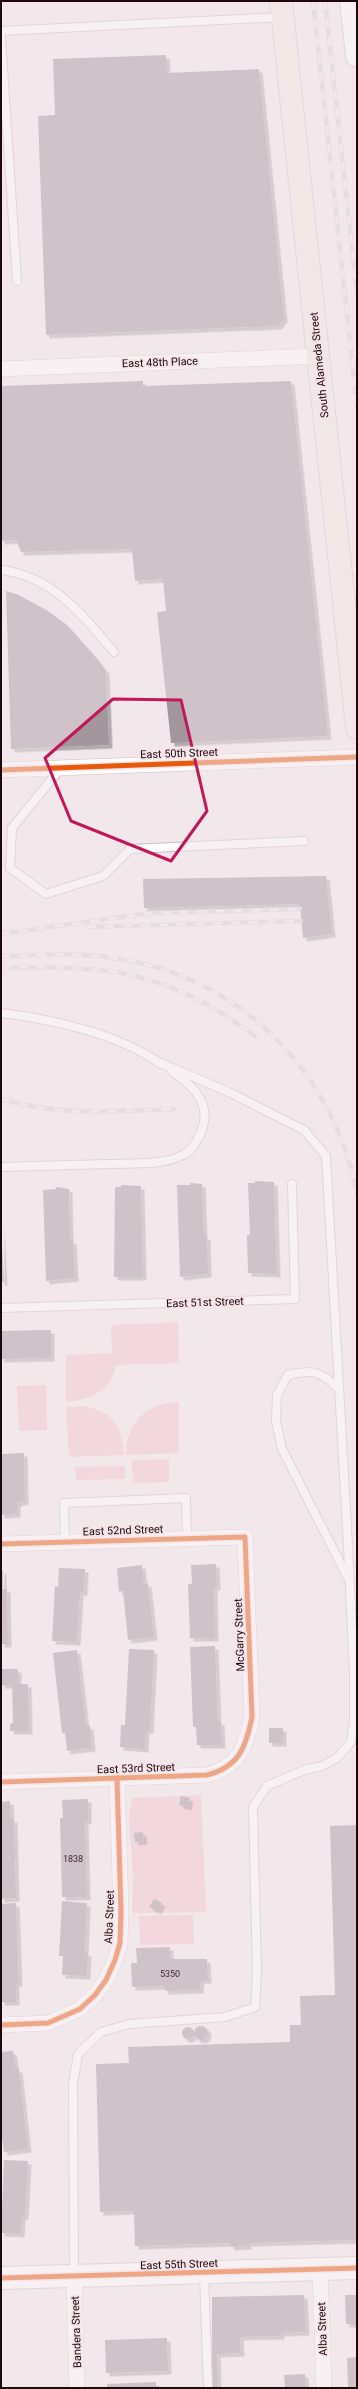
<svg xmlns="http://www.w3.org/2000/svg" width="358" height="2389" font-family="Roboto,sans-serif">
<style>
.green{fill:#f1c3ce}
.building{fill:#a4969d;filter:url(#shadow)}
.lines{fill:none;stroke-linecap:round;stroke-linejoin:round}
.lane-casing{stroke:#cfbec2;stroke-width:10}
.street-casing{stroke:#cfbec2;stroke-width:16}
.secondary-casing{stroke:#cfbec2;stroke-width:24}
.primary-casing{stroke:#cdc5c8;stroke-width:24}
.lane{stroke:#fdfcfc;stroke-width:8}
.street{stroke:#fdfcfc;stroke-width:15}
.secondary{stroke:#fdfcfc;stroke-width:22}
.primary{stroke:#efe7e1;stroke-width:22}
.rail-casing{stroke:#d6d3d3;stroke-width:4.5}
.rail{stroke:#f5e5e9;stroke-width:3;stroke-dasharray:9;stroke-linecap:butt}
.cycleway-casing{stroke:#f5e5e9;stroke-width:8}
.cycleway{stroke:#e8590c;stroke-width:5}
.marked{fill:none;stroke:#c2185b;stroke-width:3;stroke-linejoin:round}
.labels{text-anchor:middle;stroke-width:4;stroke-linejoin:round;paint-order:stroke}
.number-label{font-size:9px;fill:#402b32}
.street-label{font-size:11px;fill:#1f070e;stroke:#f5e5e9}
</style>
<defs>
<filter id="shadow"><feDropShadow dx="3.5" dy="3.5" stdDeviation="0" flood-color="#0004"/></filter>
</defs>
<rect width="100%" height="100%" fill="#f2e8eb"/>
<g class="green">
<path d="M178,1322L179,1363L116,1365C111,1391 90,1400 66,1402V1355L112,1353L111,1325Z"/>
<polygon points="46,1385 47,1430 19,1431 17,1386"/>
<path d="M179,1402V1453L126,1455C126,1422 147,1403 179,1402Z"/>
<path d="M84,1406C115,1413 121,1425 124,1455L69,1457L66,1407Z"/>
<polygon points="169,1459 169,1482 133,1483 132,1460"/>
<polygon points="125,1466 125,1479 76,1480 75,1467"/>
<polygon points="201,1795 206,1912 132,1913 133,1875 129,1816 132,1798"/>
<polygon points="193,1915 194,1944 140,1945 139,1916"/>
</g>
<g class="building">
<polygon points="166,55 167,73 259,69 284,319 278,326 46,335 38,116 55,115 53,59"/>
<polygon points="143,381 143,386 291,381 328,736 171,743 157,612 166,611 163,579 135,581 132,549 21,552 16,540 1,541 1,386"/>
<polygon points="6,591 19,595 48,611 67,625 98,660 106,671 109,745 11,749"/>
<polygon points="326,876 332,934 303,938 300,904 144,908 143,879"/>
<polygon points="255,1181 274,1182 277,1274 248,1273 247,1235 250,1235 248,1183 255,1183"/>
<polygon points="190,1183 202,1184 204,1236 207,1236 208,1274 180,1277 177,1185 190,1185"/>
<polygon points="121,1185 141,1186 143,1277 114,1277 115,1187 121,1187"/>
<polygon points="56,1187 69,1189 70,1240 73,1240 75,1278 46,1281 43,1190 56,1189"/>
<polygon points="1,1225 4,1282 1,1282"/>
<polygon points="51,1330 51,1358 1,1359 1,1331"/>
<polygon points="24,1453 25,1501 17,1503 17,1514 1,1515 1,1454"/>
<polygon points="216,1564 217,1587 214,1587 215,1638 190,1638 188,1584 192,1584 191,1565"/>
<polygon points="142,1565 144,1584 148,1583 154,1637 128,1640 123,1591 119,1592 117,1568"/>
<polygon points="59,1568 85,1569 84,1592 80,1592 77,1642 52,1641 55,1586 58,1587"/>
<polygon points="1,1571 3,1571 3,1589 7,1589 8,1644 1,1644"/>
<polygon points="215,1646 218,1722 221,1722 222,1745 197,1745 196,1727 193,1727 190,1647"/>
<polygon points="129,1649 154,1650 150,1730 146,1730 145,1749 120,1747 121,1725 125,1725"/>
<polygon points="77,1650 86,1726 90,1726 92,1748 67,1751 65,1733 62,1733 53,1653"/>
<polygon points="1,1669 18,1669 18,1684 28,1684 29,1731 10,1731 10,1724 13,1723 12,1685 1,1685"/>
<rect x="269" y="1728" width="14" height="15"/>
<polygon points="181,1796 190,1798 188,1807 179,1805"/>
<polygon points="88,1799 88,1821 85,1821 87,1897 62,1897 60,1818 63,1818 62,1800"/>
<polygon points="10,1801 11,1819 14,1819 16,1898 1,1899 1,1802"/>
<polygon points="357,1825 357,2240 247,2243 248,2246 231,2247 230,2243 135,2246 134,2211 100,2212 96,2064 129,2063 128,2047 290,2042 290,2025 301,2025 300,1996 335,1995 330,1826"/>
<polygon points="143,1832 144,1841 135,1842 134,1833"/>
<polygon points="154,1899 162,1903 158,1911 149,1907"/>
<polygon points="62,1901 87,1903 85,1953 88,1953 87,1976 62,1975 63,1956 59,1956"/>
<polygon points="16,1903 19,1983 16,1983 16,2002 1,2002 1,1904"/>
<polygon points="170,1947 170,1959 207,1959 208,1980 201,1980 200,1990 165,1991 165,1986 132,1987 131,1963 137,1963 136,1948"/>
<circle cx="201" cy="2033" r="7"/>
<circle cx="188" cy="2033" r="6"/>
<polygon points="13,2051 16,2069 19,2069 28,2149 4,2152 1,2130 1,2052"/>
<polygon points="4,2160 28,2161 25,2216 22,2216 21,2234 1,2233"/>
<polygon points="304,2295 306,2332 281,2333 281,2336 240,2337 241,2353 217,2354 218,2388 212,2388 212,2297"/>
<polygon points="345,2295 357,2295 357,2324 346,2324"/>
<polygon points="167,2338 168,2371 106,2373 105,2340"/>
<polygon points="357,2357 357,2388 348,2388 347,2358"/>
<polygon points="305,2374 306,2388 285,2388 284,2375"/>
<polygon points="156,2382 156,2388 107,2388 107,2384"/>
</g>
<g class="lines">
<defs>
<g id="lane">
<polyline points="1,31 282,17"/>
<polyline points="1,37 17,281"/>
<path d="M1,570C52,576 83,615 114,652"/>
<polyline points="61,768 12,828 10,868 46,894 103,876 130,849 304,841"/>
<path d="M1,1013C52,1019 119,1034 161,1064"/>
<path d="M1,1167C37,1166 72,1165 108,1164C132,1163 161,1166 183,1155C194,1150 202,1133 204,1122C208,1099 190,1084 172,1071"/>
<polyline points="1,1308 295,1299 292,1184"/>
<path d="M339,1389C320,1371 313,1369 288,1375L277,1395L276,1421L282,1449L348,1578"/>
<polyline points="65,1542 64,1503 186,1498 187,1538"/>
<polyline points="204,2274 208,2388"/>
<polyline points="74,2276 73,2084 78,2054 101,2032 129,2024 225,2017 255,2007 257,1972 253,1807 267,1786 304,1770 322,1766 337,1758 351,1742 354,1720 354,1674 348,1546 326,1156 304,1130 231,1093 158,1062"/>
</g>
<g id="street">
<polyline points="1,369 318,356"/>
<polyline points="1,770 357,757"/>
<path d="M1,1544L245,1537L252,1717C246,1747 239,1767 207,1775L1,1782"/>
<polyline points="1,2025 48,2023 80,2009 95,1995 106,1980 115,1960 120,1943 121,1912 117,1778"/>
<polyline points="320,2269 324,2388"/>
<polyline points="74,2276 77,2388"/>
</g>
<g id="secondary">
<polyline points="351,1 357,56"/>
<polyline points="1,2278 357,2268"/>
</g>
<polyline id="primary" points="281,1 357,728"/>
</defs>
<use href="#lane" class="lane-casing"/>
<use href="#street" class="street-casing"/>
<use href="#secondary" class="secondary-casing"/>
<use href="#primary" class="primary-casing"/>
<use href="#lane" class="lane"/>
<use href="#street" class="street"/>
<use href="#secondary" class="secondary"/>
<use href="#primary" class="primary"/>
<defs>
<g id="rail">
<polyline points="313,1 357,406"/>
<polyline points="325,1 357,293"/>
<polyline points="87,927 301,921"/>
<polyline points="1,934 150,913 300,909"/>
<path d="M1,956C40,955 80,952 119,959C242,978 333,1072 357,1193"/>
<path d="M1,968C108,965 167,970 255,1036"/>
<path d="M1,1099C58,1117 116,1111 174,1109"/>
</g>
</defs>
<use href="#rail" class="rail-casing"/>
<use href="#rail" class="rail"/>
<defs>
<g id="cycleway">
<polyline points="1,770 357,757"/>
<path d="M1,1544L245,1537L252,1717C246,1747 239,1767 207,1775L1,1782"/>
<polyline points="1,2025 48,2023 80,2009 95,1995 106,1980 115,1960 120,1943 121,1912 117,1778"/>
<polyline points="1,2278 357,2268"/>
</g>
</defs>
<use href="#cycleway" class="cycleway-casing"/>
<use href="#cycleway" class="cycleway"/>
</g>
<path d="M0 0H358V2389H0ZM113,699L181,700L207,811L171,861L71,821L45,758Z" fill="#f2e8eb" fill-opacity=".55" fill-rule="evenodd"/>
<path class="marked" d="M113,699L181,700L207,811L171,861L71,821L45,758Z"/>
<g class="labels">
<g class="number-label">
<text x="73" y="1862">1838</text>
<text x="170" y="1977">5350</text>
</g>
<g class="street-label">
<text transform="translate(160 362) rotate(-2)" y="4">East 48th Place</text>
<text transform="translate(319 365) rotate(-96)" y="4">South Alameda Street</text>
<text transform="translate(179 753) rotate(-2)" y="4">East 50th Street</text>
<text transform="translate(205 1302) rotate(-2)" y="4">East 51st Street</text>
<text transform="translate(123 1530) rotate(-2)" y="4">East 52nd Street</text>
<text transform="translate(239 1635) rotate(-92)" y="4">McGarry Street</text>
<text transform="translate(136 1768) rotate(-2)" y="4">East 53rd Street</text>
<text transform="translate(109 1917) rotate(-88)" y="4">Alba Street</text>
<text transform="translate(179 2264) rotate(-2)" y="4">East 55th Street</text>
<text transform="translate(322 2329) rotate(-92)" y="4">Alba Street</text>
<text transform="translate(76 2332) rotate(-92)" y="4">Bandera Street</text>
</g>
</g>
<rect width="358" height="2389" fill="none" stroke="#1f070e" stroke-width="4"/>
</svg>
